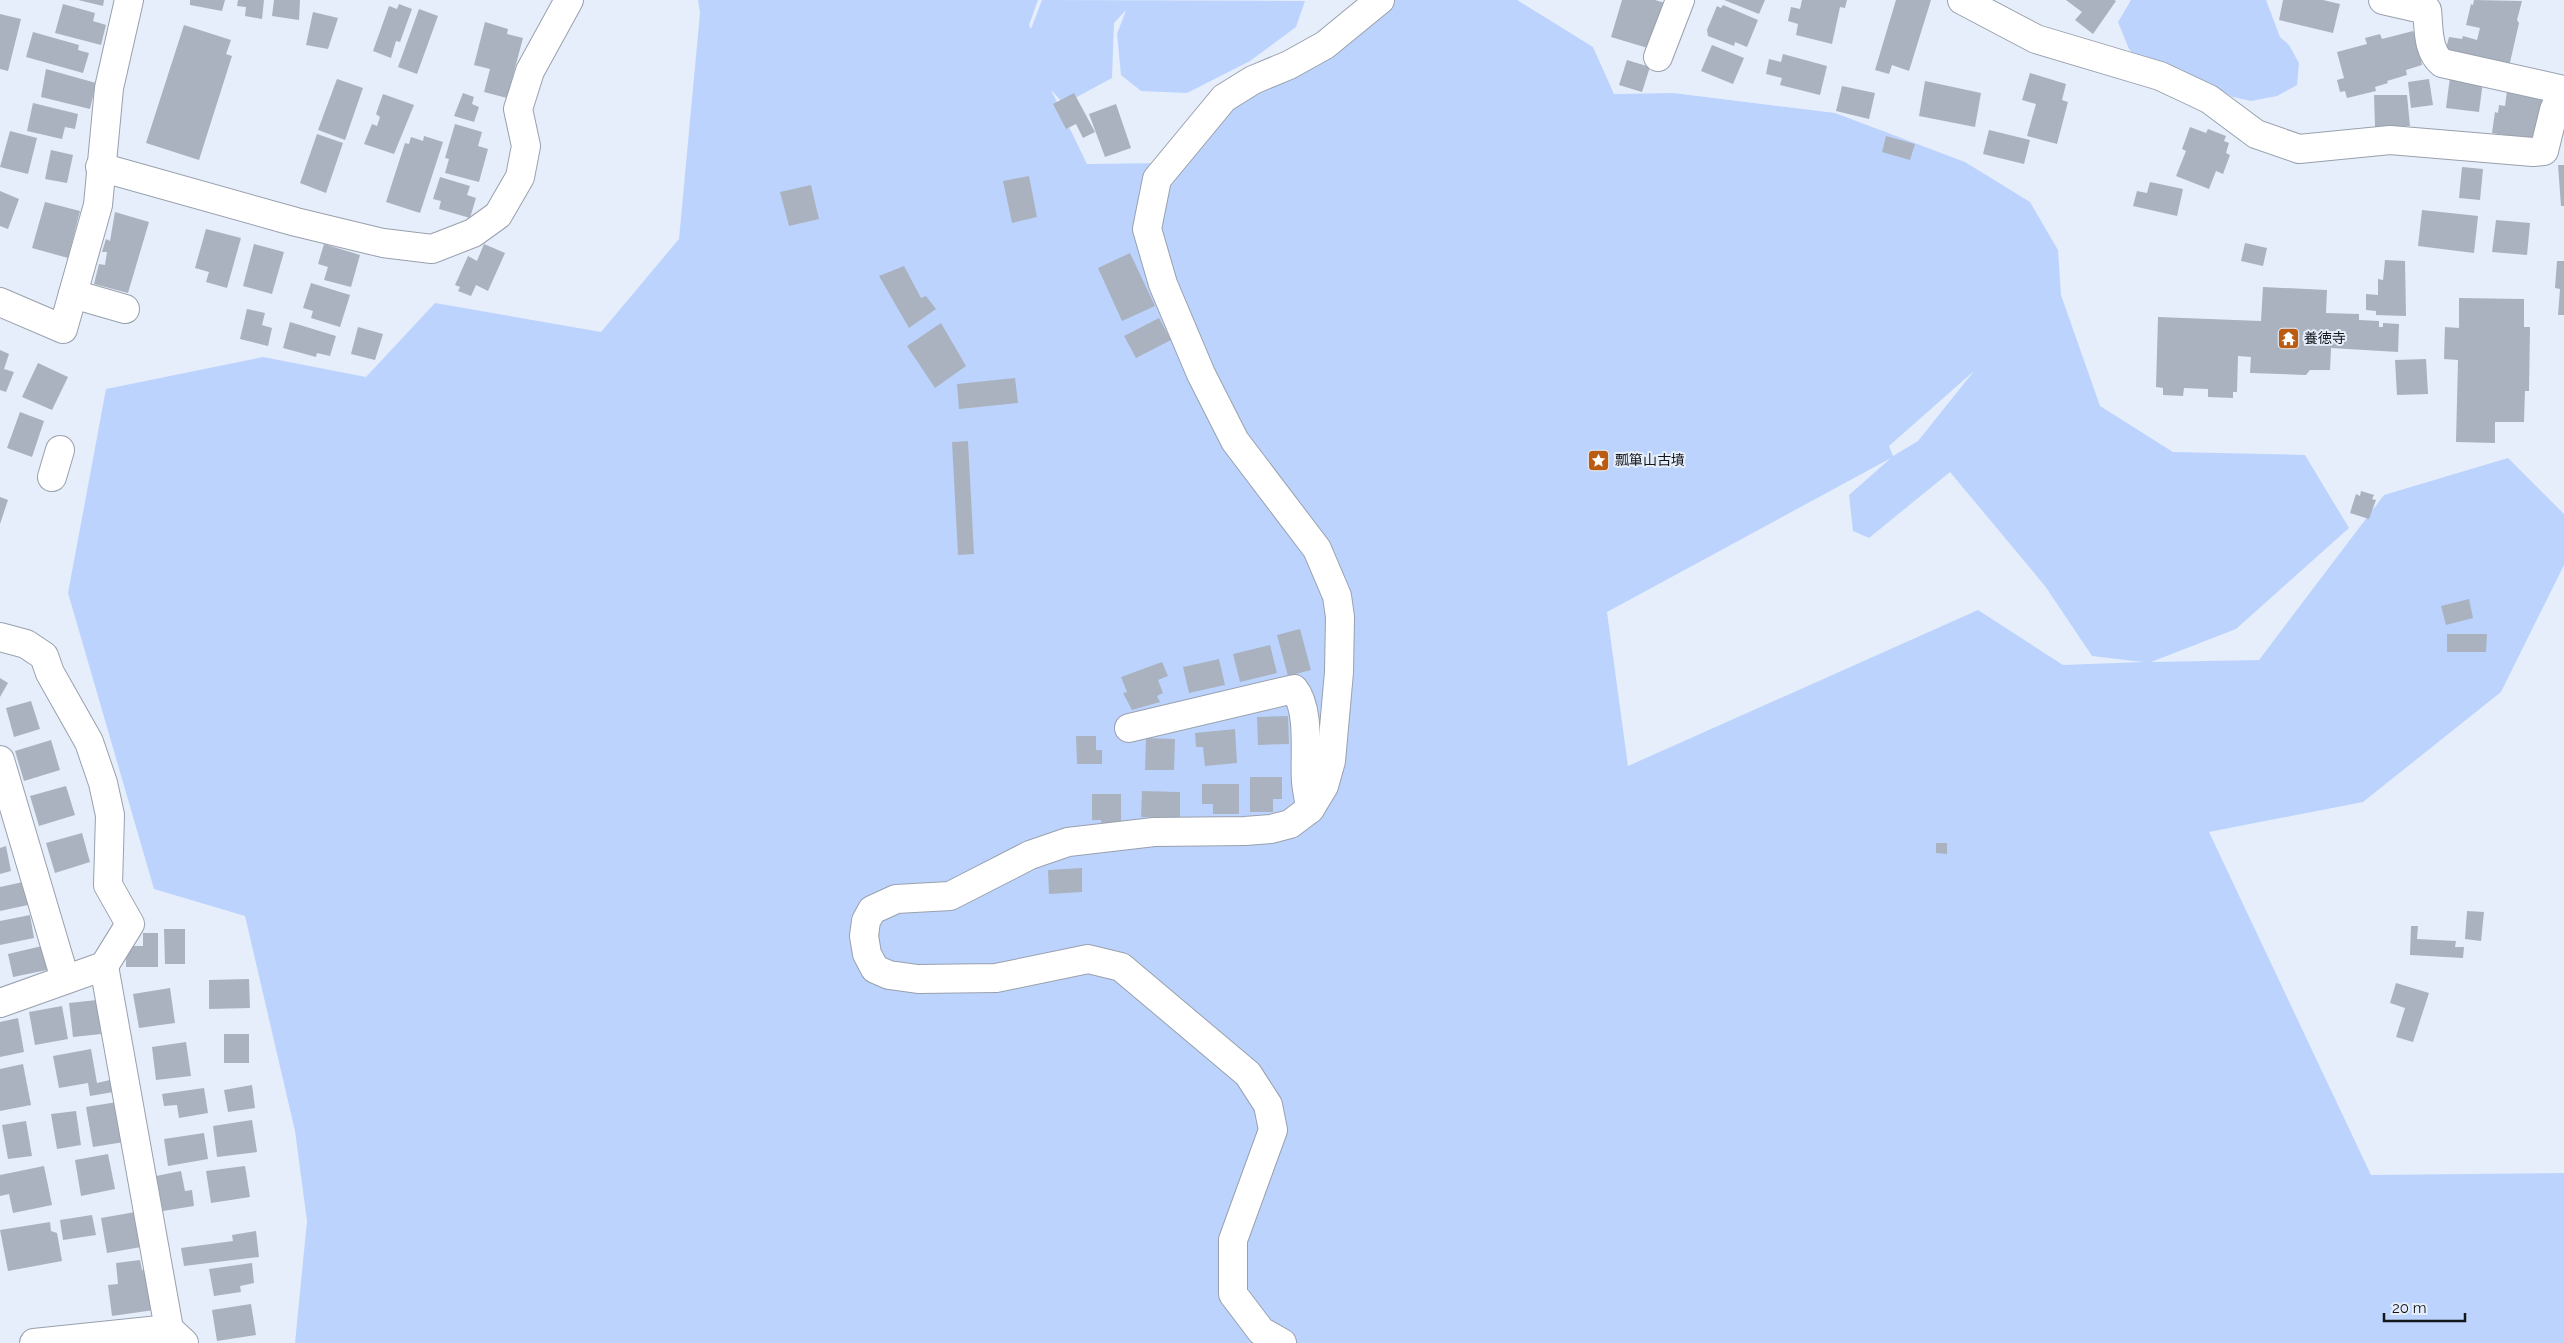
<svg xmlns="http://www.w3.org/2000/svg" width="2564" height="1343" font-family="Raleway,'Noto Sans JP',sans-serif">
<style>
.green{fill:#bcd4fd;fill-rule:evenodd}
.building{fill:#aab2bf}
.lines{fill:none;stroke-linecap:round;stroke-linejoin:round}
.minor-casing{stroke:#99a0ad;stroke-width:30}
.minor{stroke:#fff;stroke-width:28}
.labels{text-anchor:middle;stroke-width:4;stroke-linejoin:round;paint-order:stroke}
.poi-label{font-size:14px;fill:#13161b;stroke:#e6eefb;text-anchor:start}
</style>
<rect width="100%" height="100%" fill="#e6eefb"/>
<g class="green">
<path d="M698,0H1038L1029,25L1031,29L1042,0L1305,1L1296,27L1250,61L1187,93L1141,91L1121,75L1117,34L1126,10L1114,23L1112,78L1064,104L1051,90L1087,164L1165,163L1237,90L1378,0H1517L1593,47L1614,94L1673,93L1835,113L1965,162L2030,202L2058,250L2061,295L2100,406L2173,452L2305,455L2349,528L2236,629L2151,662L2259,660L2384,495L2508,458L2564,514V565L2501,692L2363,802L2209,832L2371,1175L2564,1173V1343H295L307,1221L295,1131L245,916L154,889L68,593L106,389L263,357L366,377L435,303L601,332L679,239L700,13ZM1974,371L1918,441L1893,456L1889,446ZM1891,458L1849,495L1853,531L1869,538L1950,472L2045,586L2092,656L2143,662L2063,665L1978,610L1628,766L1607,612Z"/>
<polygon points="2131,0 2266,0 2280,37 2289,45 2299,63 2297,85 2277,96 2251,101 2233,97 2204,83 2145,68 2129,49 2118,22"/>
</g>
<g class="building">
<polygon points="78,0 104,0 103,6"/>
<polygon points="190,0 225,0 222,11 190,5"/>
<polygon points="238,0 264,0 262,19 245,16 246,7 237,6"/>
<polygon points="274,0 300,0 299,20 272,16"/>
<polygon points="1622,0 1655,0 1665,3 1651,49 1611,37"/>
<polygon points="1724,0 1765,0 1759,14"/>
<polygon points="1802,0 1847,0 1845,8 1840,7 1832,44 1796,35 1798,24 1788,21 1791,7 1800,9"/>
<polygon points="1896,0 1931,0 1909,71 1892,65 1889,74 1875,70"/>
<polygon points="2066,0 2114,0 2116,1 2093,34 2075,20 2082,12"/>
<polygon points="2283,0 2323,0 2340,4 2333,33 2279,20"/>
<polygon points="2474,0 2522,1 2517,20 2519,23 2509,67 2445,52 2449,37 2462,39 2463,36 2477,40 2480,28 2466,25 2471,4 2473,5"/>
<polygon points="63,4 95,13 93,21 106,25 101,45 55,33"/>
<polygon points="399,4 412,9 400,42 396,41 391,58 373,51 389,6 397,9"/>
<polygon points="1723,5 1758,20 1747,47 1735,42 1734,46 1708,36 1707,30 1717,6 1721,8"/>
<polygon points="419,9 438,16 417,74 398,67"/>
<polygon points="313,12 338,18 328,49 306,45"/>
<polygon points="0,14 21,19 8,71 0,69"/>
<polygon points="485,22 508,29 507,34 523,38 507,98 484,92 490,69 474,65"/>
<polygon points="184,25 231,40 226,54 232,56 199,160 146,143"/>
<polygon points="2413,31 2417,39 2422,65 2406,70 2407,75 2387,81 2388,83 2375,87 2376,91 2347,98 2345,91 2340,92 2337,80 2344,78 2337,52 2367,44 2365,38 2380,34 2382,39"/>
<polygon points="33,32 79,45 78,50 89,53 83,73 26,57"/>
<polygon points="1712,45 1744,58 1733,84 1701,71"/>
<polygon points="1783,54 1827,66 1820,95 1780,85 1782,78 1766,74 1769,59 1781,62"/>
<polygon points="1627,60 1650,67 1642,92 1619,85"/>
<polygon points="46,69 96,83 90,109 41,97"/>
<polygon points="2030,73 2066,84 2062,100 2068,102 2057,144 2027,136 2036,104 2022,100"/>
<polygon points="2450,77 2483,81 2479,112 2446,108"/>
<polygon points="337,79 363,88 345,140 318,130"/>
<polygon points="2429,79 2433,105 2411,108 2408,82"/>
<polygon points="1925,81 1981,93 1975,127 1919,116"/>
<polygon points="1842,86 1875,93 1869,119 1836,111"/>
<polygon points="2507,91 2545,96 2539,140 2492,133 2495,112 2498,113 2499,105 2505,106"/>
<polygon points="463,93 474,97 472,104 479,107 474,122 454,116"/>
<polygon points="1074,93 1095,132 1083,138 1076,124 1066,129 1053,104"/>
<polygon points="383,94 414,105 394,154 364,144 372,124 377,126 380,117 376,114"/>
<polygon points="2374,95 2407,95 2410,126 2375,127"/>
<polygon points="33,103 78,114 75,129 65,127 62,139 27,131"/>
<polygon points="1116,104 1131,148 1105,157 1089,114"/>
<polygon points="455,124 482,132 478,146 488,149 479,182 445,173 449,159 445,158"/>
<polygon points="2190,127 2206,133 2208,129 2226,136 2224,141 2229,143 2226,153 2230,155 2223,174 2216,171 2209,189 2176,176 2186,151 2182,149"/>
<polygon points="1989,130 2030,140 2024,164 1983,154"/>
<polygon points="10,131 37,138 28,174 0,167"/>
<polygon points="317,134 343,143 326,193 300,183"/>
<polygon points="424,136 443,142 420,213 386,202 405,143 409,144 411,137 423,141"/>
<polygon points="1886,136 1915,144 1910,160 1882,152"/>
<polygon points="51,150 73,155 67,183 45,179"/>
<polygon points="2558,165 2564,165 2564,206 2561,206"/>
<polygon points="2462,167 2483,169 2480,200 2459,198"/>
<polygon points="1029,176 1037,217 1012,223 1003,181"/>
<polygon points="440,177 470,186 467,195 476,198 470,218 439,209 441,201 433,199"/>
<polygon points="2150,182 2183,189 2177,216 2133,206 2137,191 2147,193"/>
<polygon points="811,185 819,219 789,226 780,192"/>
<polygon points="0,191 19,199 8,229 0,226"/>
<polygon points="45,202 80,211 68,258 32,248"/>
<polygon points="2422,210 2478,216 2474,253 2418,246"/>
<polygon points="115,212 149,222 128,293 94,284 99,264 105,265 107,252 102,252 106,239 110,241"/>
<polygon points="2496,220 2530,223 2527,255 2492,252"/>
<polygon points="206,229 241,238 227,288 206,282 209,272 195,268"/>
<polygon points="2245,243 2267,248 2263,266 2241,261"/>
<polygon points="254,244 284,252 272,294 243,286"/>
<polygon points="324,244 360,255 351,287 324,280 328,267 318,264"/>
<polygon points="484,244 505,253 488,291 476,285 471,296 458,291 460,287 455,285 468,256 477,261"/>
<polygon points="1130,253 1155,306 1122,321 1098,268"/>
<polygon points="2385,260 2405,261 2406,316 2376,315 2376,311 2366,310 2366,294 2378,295 2378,279 2383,280"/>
<polygon points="2557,261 2564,261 2564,315 2558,315 2560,289 2555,288"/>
<polygon points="904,266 921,298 926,296 936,309 909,328 879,276"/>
<polygon points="311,283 350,295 340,327 311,318 313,311 303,308"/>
<polygon points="2263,287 2327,290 2326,313 2359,314 2359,320 2379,321 2379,327 2383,327 2383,323 2399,324 2398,352 2331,348 2330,370 2310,370 2306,375 2250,373 2251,357 2238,356 2237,392 2233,392 2233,398 2208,397 2208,389 2184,388 2183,396 2163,395 2163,388 2156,387 2158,317 2261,321"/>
<polygon points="2459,298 2524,299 2524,327 2530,327 2529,391 2525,391 2524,422 2495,422 2495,443 2456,442 2458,360 2444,359 2445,327 2459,328"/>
<polygon points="247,309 265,313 262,325 272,328 268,346 240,339"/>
<polygon points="1159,318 1171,340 1136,358 1124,336"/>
<polygon points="290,322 336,336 330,356 317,353 316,357 283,348"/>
<polygon points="941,323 966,366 935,388 907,346"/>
<polygon points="358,327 383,334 375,360 351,354"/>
<polygon points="0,350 9,354 4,369 14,372 6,392 0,390"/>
<polygon points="2426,359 2428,394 2397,395 2395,360"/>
<polygon points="38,363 68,377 52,410 22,397"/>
<polygon points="1015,378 1018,403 959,409 957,384"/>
<polygon points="20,412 44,421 32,457 7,448"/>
<polygon points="968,441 974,554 958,555 952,442"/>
<polygon points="2361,491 2374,495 2372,499 2376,500 2369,519 2350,513 2356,494 2360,496"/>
<polygon points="0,497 8,500 0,524"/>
<polygon points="2469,599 2473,618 2446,625 2441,606"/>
<polygon points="1300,629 1311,670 1288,676 1277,635"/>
<polygon points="2447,634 2487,634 2486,652 2447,652"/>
<polygon points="1270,645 1277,673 1240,682 1233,654"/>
<polygon points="1219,659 1225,685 1189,693 1183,667"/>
<polygon points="1162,662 1168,676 1158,680 1163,693 1157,696 1160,702 1132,710 1123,693 1127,692 1121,677"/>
<polygon points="0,678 8,683 0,697"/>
<polygon points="31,701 40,729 14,737 6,708"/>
<polygon points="1288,716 1289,744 1258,745 1257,717"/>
<polygon points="1235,729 1237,763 1205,766 1203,747 1196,747 1195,733"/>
<polygon points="1076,736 1096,736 1096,750 1102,750 1102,764 1077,764"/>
<polygon points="1146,738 1175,739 1174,770 1145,770"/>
<polygon points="51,740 60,770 24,781 15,751"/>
<polygon points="1250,777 1282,777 1282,799 1273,799 1273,812 1250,812"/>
<polygon points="1202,784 1239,784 1239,814 1213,814 1213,804 1202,804"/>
<polygon points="66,786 75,815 39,826 30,796"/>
<polygon points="1142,791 1180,792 1180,818 1141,817"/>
<polygon points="1092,794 1121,794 1121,826 1102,826 1101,820 1092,820"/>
<polygon points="82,833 90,862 55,873 46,843"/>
<polygon points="1936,843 1947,843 1947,854 1936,853"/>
<polygon points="6,846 11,871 0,874 0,848"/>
<polygon points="1082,868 1082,892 1049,894 1048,870"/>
<polygon points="23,882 28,905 0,911 0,887"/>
<polygon points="2467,911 2484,912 2481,941 2465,939"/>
<polygon points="30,915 34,938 0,945 0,921"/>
<polygon points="2411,926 2418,926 2417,939 2456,941 2455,947 2464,947 2463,958 2410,955"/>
<polygon points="164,929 185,929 185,964 165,964"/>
<polygon points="143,933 158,933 158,967 126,967 126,946 143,946"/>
<polygon points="42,946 47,970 13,977 8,954"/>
<polygon points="249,979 250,1008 209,1009 209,980"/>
<polygon points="2396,983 2429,993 2413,1042 2396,1037 2405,1008 2390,1003"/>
<polygon points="170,988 175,1023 139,1028 133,994"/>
<polygon points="97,1000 101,1034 73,1037 69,1003"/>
<polygon points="62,1006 68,1039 35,1045 29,1012"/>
<polygon points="18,1018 24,1052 0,1057 0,1022"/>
<rect x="224" y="1034" width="25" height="29"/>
<polygon points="186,1042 191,1076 156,1080 152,1047"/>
<polygon points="91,1049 97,1083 110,1080 106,1058 113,1057 119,1091 90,1096 88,1083 59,1088 53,1056"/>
<polygon points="23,1064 31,1105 0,1111 0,1069"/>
<polygon points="252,1085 255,1108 228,1112 224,1090"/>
<polygon points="204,1088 208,1113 179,1118 177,1105 164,1106 162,1094"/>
<polygon points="117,1102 124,1142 93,1147 86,1107"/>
<polygon points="76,1111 81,1145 57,1149 51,1114"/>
<polygon points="252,1120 257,1152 217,1157 213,1126"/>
<polygon points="26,1121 32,1156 8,1159 2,1125"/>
<polygon points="204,1133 208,1159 168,1166 164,1139"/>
<polygon points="108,1154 115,1189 81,1196 75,1160"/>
<polygon points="44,1166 52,1205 13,1213 9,1194 0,1196 0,1175"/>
<polygon points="245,1166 250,1197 211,1203 206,1171"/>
<polygon points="181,1171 185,1191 192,1190 194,1206 163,1211 156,1176"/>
<polygon points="135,1212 141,1247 107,1253 101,1218"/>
<polygon points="92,1215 96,1235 63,1240 60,1220"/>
<polygon points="50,1222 51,1231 57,1233 62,1261 8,1271 0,1230"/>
<polygon points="256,1231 259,1257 184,1266 181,1248 233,1241 232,1235"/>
<polygon points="140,1260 142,1270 150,1270 154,1310 112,1316 108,1285 118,1284 116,1263"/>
<polygon points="252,1263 254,1283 240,1286 241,1292 214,1296 209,1269"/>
<polygon points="251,1304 256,1335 217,1341 212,1310"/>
</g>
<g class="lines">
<defs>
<g id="minor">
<polyline points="1962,0 2036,39 2160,76 2209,99 2256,134 2299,149 2390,140 2533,152 2544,151 2554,110 2563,90"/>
<path d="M2383,0L2427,10C2429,28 2427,51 2442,63L2564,90"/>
<polyline points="1658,57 1680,0"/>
<polyline points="100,167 296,222 383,243 432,249 473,233 498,215 520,177 526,146 518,109 530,71 569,0"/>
<polyline points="73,294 125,309"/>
<polyline points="0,302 63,329 98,205 109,88 129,0"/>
<polyline points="52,477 60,450"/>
<polyline points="0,637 26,644 44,656 50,673 89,742 103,783 110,815 108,885 130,924 104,966 0,1003"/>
<path d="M1129,728L1294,689C1311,710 1304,756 1306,782C1307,791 1309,800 1310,809"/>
<polyline points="0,760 65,979"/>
<polyline points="104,966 169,1329 184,1343"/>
<polyline points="34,1343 169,1329"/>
<polyline points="1282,1343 1261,1331 1233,1294 1233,1240 1273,1130 1268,1105 1248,1074 1121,967 1088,959 996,978 918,979 889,975 875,969 867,954 864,936 866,921 872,910 896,899 950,896 1030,855 1068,842 1154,832 1245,831 1271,829 1290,824 1310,809 1324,786 1331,761 1339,672 1340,617 1337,596 1317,549 1235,441 1201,374 1163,284 1147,229 1157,179 1224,98 1253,80 1289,65 1325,45 1380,0"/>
</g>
</defs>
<use href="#minor" class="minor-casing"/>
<use href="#minor" class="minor"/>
</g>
<defs>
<symbol id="temple-square" viewBox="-11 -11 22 22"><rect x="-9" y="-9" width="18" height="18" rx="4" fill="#ba5c12" stroke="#e6eefb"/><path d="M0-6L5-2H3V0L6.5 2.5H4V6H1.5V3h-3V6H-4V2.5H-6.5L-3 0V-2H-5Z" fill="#fff"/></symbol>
<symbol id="sight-square" viewBox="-11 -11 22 22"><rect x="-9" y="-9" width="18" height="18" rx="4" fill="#ba5c12" stroke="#e6eefb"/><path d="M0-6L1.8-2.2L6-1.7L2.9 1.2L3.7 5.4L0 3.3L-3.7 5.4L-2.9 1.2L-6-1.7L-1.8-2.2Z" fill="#fff"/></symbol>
</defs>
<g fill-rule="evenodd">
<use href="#temple-square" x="2276" y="326" width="25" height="25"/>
<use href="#sight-square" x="1586" y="448" width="25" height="25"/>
</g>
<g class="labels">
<g class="poi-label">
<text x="2304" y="343">養徳寺</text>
<text x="1615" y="465">瓢箪山古墳</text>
</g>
</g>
<path d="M2384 1313v8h81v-8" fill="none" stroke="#13161b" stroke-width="2.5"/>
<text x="2392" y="1313" font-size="15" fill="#13161b" stroke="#e6eefb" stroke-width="4" paint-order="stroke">20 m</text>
</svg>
